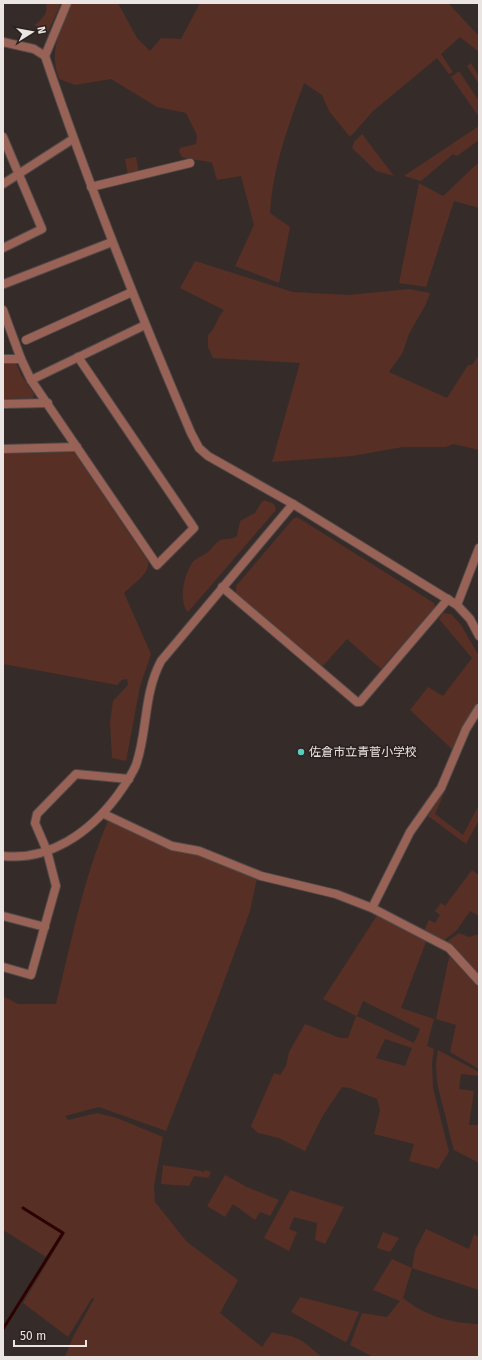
<svg xmlns="http://www.w3.org/2000/svg" width="482" height="1360" font-family="'Fira Sans','Noto Sans JP',sans-serif">
<style>
.green{fill:#572f25;fill-rule:evenodd}
.lines{fill:none;stroke-linecap:round;stroke-linejoin:round}
.stream{stroke:#2e0000;stroke-width:3}
.minor-casing{stroke:#524948;stroke-width:10}
.tertiary-casing{stroke:#524948;stroke-width:10}
.minor{stroke:#986356;stroke-width:8}
.tertiary{stroke:#986356;stroke-width:8}
.poi-dot{fill:#58cec0;stroke:#2b2220;stroke-width:1.5}
.labels{text-anchor:middle;stroke-width:3.5;stroke-linejoin:round;paint-order:stroke}
.poi-label{font-size:12px;fill:#eae4e3;stroke:#2b2220;text-anchor:start}
</style>
<rect width="100%" height="100%" fill="#352c2a"/>
<g class="green">
<path d="M46,3H61L47,34L41,35L35,25C42,19 49,13 46,3Z"/>
<path d="M72,3H118L137,38L150,51L161,38L181,39L200,3H448L479,36V52L460,37L441,54L453,72L449,74L437,58L373,111L350,137L329,111L322,95L304,83C288,127 273,166 270,213L290,227L279,283L235,266L254,225L241,176L217,180L212,163C201,159 192,161 182,157L179,151L180,148L196,144L197,135L186,113L157,107L111,79L75,85L59,79C48,49 61,32 72,3Z"/>
<polygon points="471,63 479,76 479,84 467,66"/>
<polygon points="459,71 479,101 479,117 451,77"/>
<polygon points="479,126 479,140 457,156 453,154 421,181 404,176"/>
<polygon points="362,134 394,176 376,171 352,148 354,142"/>
<polygon points="136,157 139,173 128,176 125,159"/>
<polygon points="479,162 479,208 454,201 426,287 399,283 419,183 443,196"/>
<path d="M195,261L293,292L348,295L409,289L430,293L426,304L409,334L403,352L389,372L447,398L468,365H472L479,355V450L453,444L446,447H403L352,456L272,462L300,363L213,358L208,347V335C216,329 216,318 224,310L180,288Z"/>
<polygon points="3,363 14,363 17,365 21,375 34,394 33,398 3,399"/>
<path d="M74,452L148,561C151,573 132,585 124,593L151,654L140,686L126,761L112,758L110,722L113,701L128,685L127,679L122,680L117,685L3,664V454Z"/>
<path d="M264,500L274,504L276,510L188,612C178,601 184,575 192,563C196,558 202,556 207,553C212,549 214,544 220,540C226,538 232,540 237,536L240,521L255,513L261,503Z"/>
<polygon points="297,517 434,603 435,607 381,669 347,639 321,668 236,593 236,586 293,519"/>
<polygon points="443,613 451,614 461,625 479,656 479,703 464,728 454,751 410,710 428,687 443,696 472,658 439,619"/>
<polygon points="445,791 435,814 463,835 479,805 479,820 466,844 428,816"/>
<path d="M108,821L198,854L257,878L250,911L216,1003L166,1131L99,1107L65,1116L68,1120L97,1113L117,1118L163,1137L154,1185L155,1202L187,1242L238,1280L220,1313L262,1347L272,1332C280,1335 288,1334 296,1338C305,1341 314,1351 322,1357H65L72,1339L94,1299L92,1298L68,1337L23,1303L65,1233L22,1206V1208L61,1233L46,1257L3,1230V996L18,1004H56C71,943 83,879 108,821Z"/>
<polygon points="472,870 479,875 479,916 470,911 457,930 443,941 424,931 429,920 435,923 440,915 435,911 441,903 445,906"/>
<path d="M378,914L427,939L401,1008L434,1019L427,1046L434,1049L432,1063L433,1088L449,1152L438,1169L409,1161L414,1144L374,1134L380,1110L377,1099L350,1088L342,1087L322,1117L305,1151L279,1138L258,1133L251,1126L274,1073L280,1075L286,1066L289,1052L305,1024L340,1038H348L356,1016L323,999ZM363,1001L420,1029L414,1043L357,1016ZM385,1039L412,1048L405,1066L376,1058Z"/>
<polygon points="459,933 469,937 479,934 479,978 445,943"/>
<polygon points="450,953 479,983 479,1069 450,1052 456,1025 436,1019"/>
<path d="M438,1050L479,1072V1076L461,1074L459,1089L474,1091L469,1125H479V1163L454,1150C450,1138 448,1126 445,1114C439,1092 433,1073 438,1050Z"/>
<path d="M163,1165C177,1168 191,1168 204,1172L205,1170L211,1172L208,1178L194,1176L189,1186L161,1184Z"/>
<polygon points="225,1175 247,1187 279,1200 270,1216 260,1212 255,1220 233,1204 225,1217 207,1206"/>
<polygon points="290,1190 344,1207 325,1244 315,1240 317,1223 294,1217 289,1229 297,1232 289,1251 264,1238"/>
<path d="M426,1229L469,1249L474,1234L479,1237V1290L412,1268L403,1298C425,1316 450,1323 479,1324V1357H373L350,1345L362,1313L387,1317L400,1301L373,1290L392,1259L412,1268L415,1250Z"/>
<polygon points="383,1232 399,1238 390,1252 377,1248"/>
<polygon points="300,1297 359,1312 347,1341 345,1342 291,1312"/>
</g>
<g class="lines">
<polyline class="stream" points="3,1329 63,1233 23,1208"/>
<defs>
<g id="minor">
<polyline points="45,56 67,3"/>
<polyline points="3,137 42,229 3,248"/>
<polyline points="91,187 190,163"/>
<polyline points="4,284 112,242"/>
<polyline points="3,310 21,359 31,380 157,565 194,528 78,357"/>
<polyline points="26,340 132,292"/>
<polyline points="3,359 21,359"/>
<polyline points="31,380 145,325"/>
<polyline points="3,404 48,403"/>
<polyline points="3,449 77,447"/>
<polyline points="222,587 357,702 360,702 448,599"/>
<polyline points="457,605 479,548"/>
<polyline points="104,814 172,846 199,851 261,876 336,894 372,908 449,948 479,981"/>
<polyline points="372,908 410,832 441,788 466,729 479,708"/>
<polyline points="3,916 45,927"/>
<polyline points="3,967 31,975 56,886 47,851 35,823 37,814 76,774 129,779"/>
</g>
<g id="tertiary">
<path d="M3,42L34,49L45,56C88,184 138,309 191,433L199,448L208,456L293,504L457,605L470,619L479,636"/>
<polyline points="3,184 73,139"/>
<path d="M3,856C50,861 90,832 117,796C124,786 131,777 136,765C148,730 143,695 161,661L293,504"/>
</g>
</defs>
<use href="#minor" class="minor-casing"/>
<use href="#tertiary" class="tertiary-casing"/>
<use href="#minor" class="minor"/>
<use href="#tertiary" class="tertiary"/>
</g>
<circle class="poi-dot" cx="301" cy="752" r="4"/>
<g class="labels">
<g class="poi-label">
<text x="309" y="756">佐倉市立青菅小学校</text>
</g>
</g>
<rect width="482" height="1360" fill="none" stroke="#eae4e3" stroke-width="8"/>
<g transform="translate(32 32) rotate(79)" stroke="#2b2220" stroke-width="3" paint-order="stroke">
<path d="M0-3L7 15L0 10L-7 15Z" fill="#eae4e3"/>
<text y="-6" font-size="11" font-weight="bold" text-anchor="middle" fill="#eae4e3">N</text>
</g>
<path d="M14 1340v6h72v-6" fill="none" stroke="#eae4e3" stroke-width="2"/>
<text x="20" y="1340" font-size="12" fill="#eae4e3" stroke="#2b2220" stroke-width="3" paint-order="stroke">50 m</text>
</svg>
